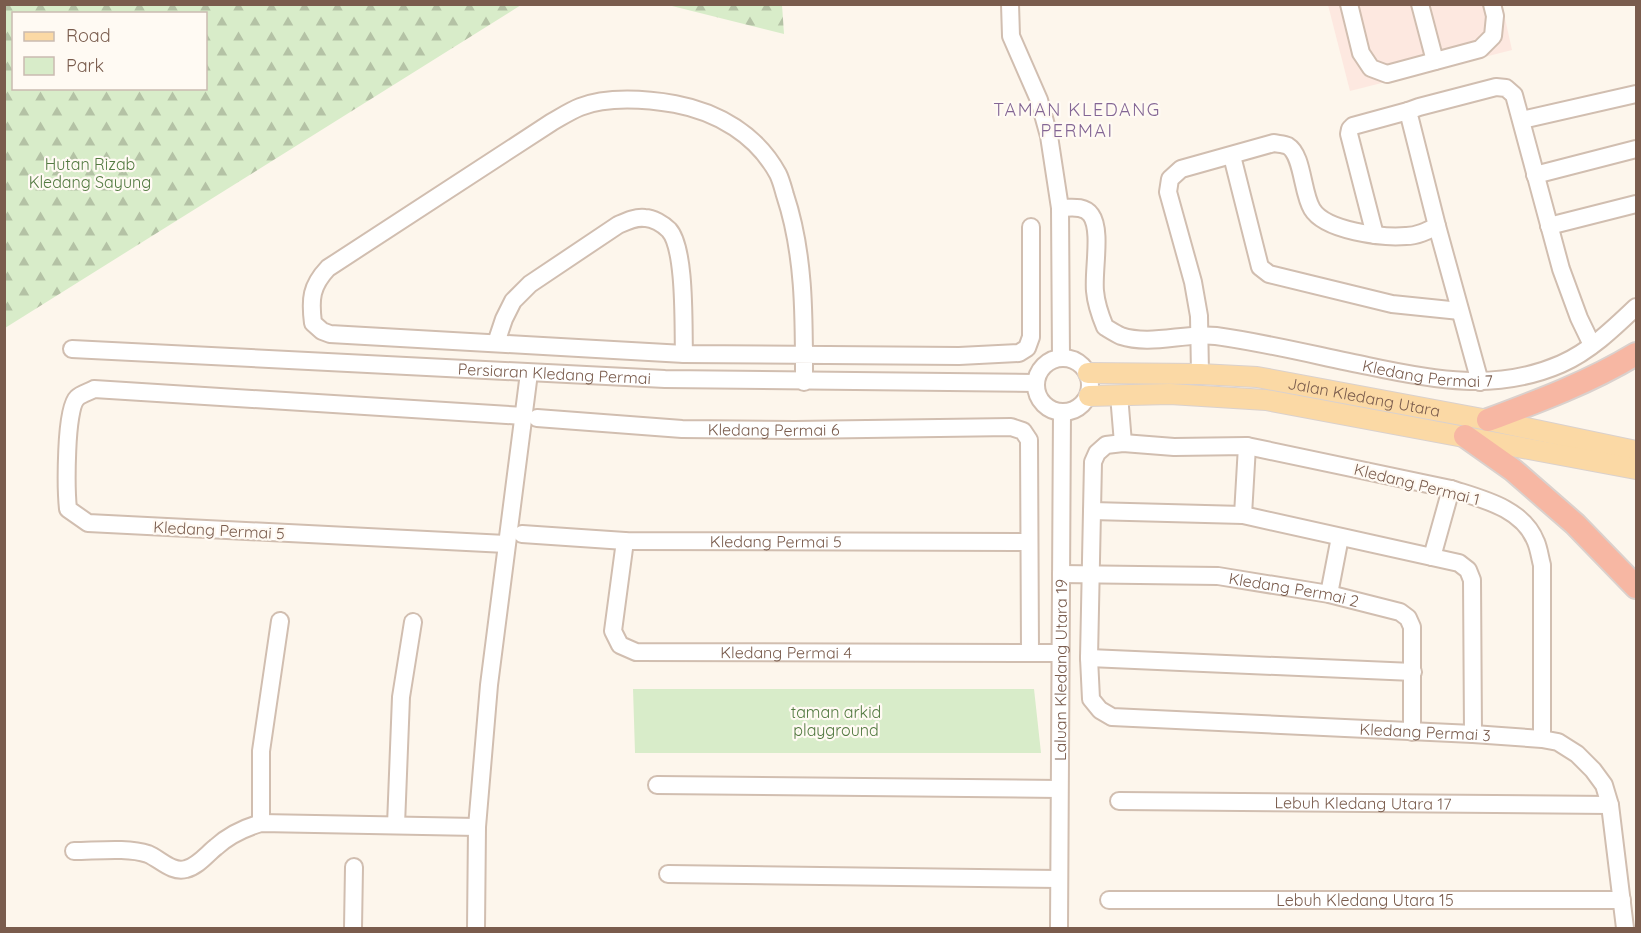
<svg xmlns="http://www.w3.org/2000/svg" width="1641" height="933" font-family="Quicksand,sans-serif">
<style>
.commercial{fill:#fde8e0}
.green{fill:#d8ecc9}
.forest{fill:url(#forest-firs);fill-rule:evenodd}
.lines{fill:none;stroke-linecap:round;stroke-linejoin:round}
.minor-casing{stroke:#d1beb0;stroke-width:20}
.major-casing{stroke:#dad1cd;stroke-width:22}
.highway-casing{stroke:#dad1cd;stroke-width:26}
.minor{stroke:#fff;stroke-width:16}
.major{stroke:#fbd9a5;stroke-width:20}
.highway{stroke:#f7b7a3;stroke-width:22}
.labels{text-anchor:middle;stroke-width:4.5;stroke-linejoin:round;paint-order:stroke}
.park-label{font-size:16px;fill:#537a41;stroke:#fffaf3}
.street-label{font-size:16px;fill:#7a5c4d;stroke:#fffaf3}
.neighbourhood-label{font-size:18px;letter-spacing:1.5px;fill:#846695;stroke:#fffaf3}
</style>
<defs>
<pattern id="forest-firs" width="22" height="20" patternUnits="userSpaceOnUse" patternTransform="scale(1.5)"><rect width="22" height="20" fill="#d8ecc9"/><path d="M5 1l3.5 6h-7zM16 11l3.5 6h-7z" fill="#b4c2a5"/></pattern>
</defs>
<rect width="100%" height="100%" fill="#fdf6ec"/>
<polygon class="commercial" points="1328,5 1502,5 1512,50 1350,91"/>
<polygon class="green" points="633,689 1034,689 1041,753 635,753"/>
<g class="forest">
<path d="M5,4H521V5L5,328ZM14,14H206V88H14Z"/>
<polygon points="668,5 782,5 784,34"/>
</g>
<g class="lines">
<defs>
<g id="minor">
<polyline points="1010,4 1011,36 1039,100 1049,136 1060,208 1061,358"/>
<polyline points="1349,4 1361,53 1371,68 1387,74 1480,49 1493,36 1495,16 1492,4"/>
<polyline points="1420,4 1435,61"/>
<polyline points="1522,120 1636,94"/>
<polyline points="1232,156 1260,267 1269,274 1392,304 1460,311"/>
<polyline points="1535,175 1636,149"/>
<path id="s1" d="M1060,208C1070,208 1084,205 1091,215C1102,230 1093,271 1095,291C1096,303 1100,315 1105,327C1110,330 1116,334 1121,336C1151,346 1186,332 1216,336C1267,343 1318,356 1368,366C1433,380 1497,392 1561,364C1589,352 1614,328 1636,307"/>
<polyline points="1549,226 1636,204"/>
<polyline points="1375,235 1349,134 1350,129 1353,126 1408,111"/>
<path d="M496,343L504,319L513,301L530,284L618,225C627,221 635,217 645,218C653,218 663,224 669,230C686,249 683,327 684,354"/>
<path id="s2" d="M72,349L665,379L1036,383"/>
<circle cx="1063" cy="385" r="27"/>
<path d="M1200,374L1199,316L1193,282L1168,192L1170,179L1181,169L1274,143C1278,144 1284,144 1288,146C1303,155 1302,193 1312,209C1325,231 1383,238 1406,236C1417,236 1427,231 1437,226"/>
<path d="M804,382C804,320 805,255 785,195C783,188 781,180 778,174C757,135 718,112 675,104C647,99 607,96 580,107C570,111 561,117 552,122L328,268C311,286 310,299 313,323L322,331L330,334L684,354L959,356L1019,353L1027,348L1031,337V227"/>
<polyline points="1480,382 1437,226 1408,111 1419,107 1496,87 1506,88 1514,95 1561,269 1579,318 1592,345"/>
<polyline points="1119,395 1123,443"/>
<path id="s3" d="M537,418L682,429L795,430L1011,427L1023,431L1029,440L1030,652"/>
<polyline points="1092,511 1243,515 1459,563 1468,570 1472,580 1473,734"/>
<polyline points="1243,515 1247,446"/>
<path id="s4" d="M522,534L625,541L1028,542"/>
<path id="s5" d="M625,541L613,631L620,645L636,652L1060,653"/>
<path d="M506,544L88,523L68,509C66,490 65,409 77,398C81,394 89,392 94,389L524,416"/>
<polyline points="1432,557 1451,489"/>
<path id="s6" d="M1061,574L1218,576L1329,594L1400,612L1408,618L1412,627V732"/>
<polyline points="1329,594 1340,537"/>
<polyline points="1089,658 1413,672"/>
<path id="s7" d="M1542,739V565C1540,558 1539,549 1536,542C1523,508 1482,499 1451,489L1247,446L1174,447L1123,443L1106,445L1097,453L1093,462L1089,658L1091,699L1100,710L1112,717L1473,734L1542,739L1558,742L1577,754L1593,770L1604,785L1610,805L1625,928"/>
<polyline points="657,785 1059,789"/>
<path id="s8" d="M1119,801L1610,805"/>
<polyline points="261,823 261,751 280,621"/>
<polyline points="396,825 401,697 413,622"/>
<path d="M74,851C95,851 128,847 148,854C160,859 172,873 186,869C198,866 207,854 216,847C229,835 244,828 261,823L477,827"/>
<polyline points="668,874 1059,879"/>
<path id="s9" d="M1109,900H1622"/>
<polyline points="353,928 354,867"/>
<polyline points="476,928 477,827 489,685 529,373"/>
<path id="s10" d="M1059,928L1062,412"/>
</g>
<g id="major">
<path id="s11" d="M1088,373L1200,374L1257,377L1488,420L1636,451"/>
<polyline points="1089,396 1170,394 1266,400 1636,469"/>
</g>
<g id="highway">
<path d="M1488,420C1539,401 1590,382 1636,354"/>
<polyline points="1465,436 1513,470 1575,524 1636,587"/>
</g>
</defs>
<use href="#minor" class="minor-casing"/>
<use href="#major" class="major-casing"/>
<use href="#highway" class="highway-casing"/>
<use href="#minor" class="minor"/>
<use href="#major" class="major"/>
<use href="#highway" class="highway"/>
</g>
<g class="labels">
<g class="park-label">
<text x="90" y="170">Hutan Rizab<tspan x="90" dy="18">Kledang Sayung</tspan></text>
<text x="836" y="718">taman arkid<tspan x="836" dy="18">playground</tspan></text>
</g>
<g class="street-label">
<text dy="6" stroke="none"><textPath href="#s1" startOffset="477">Kledang Permai 7</textPath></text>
<text dy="6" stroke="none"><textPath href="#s2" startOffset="483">Persiaran Kledang Permai</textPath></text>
<text dy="6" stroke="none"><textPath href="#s11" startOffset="278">Jalan Kledang Utara</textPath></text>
<text dy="6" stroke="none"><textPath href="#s3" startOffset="237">Kledang Permai 6</textPath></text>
<text transform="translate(1417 484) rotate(14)" y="6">Kledang Permai 1</text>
<text transform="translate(219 530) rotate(3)" y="6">Kledang Permai 5</text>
<text dy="6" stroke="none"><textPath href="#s4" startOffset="254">Kledang Permai 5</textPath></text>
<text dy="6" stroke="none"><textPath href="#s6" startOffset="234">Kledang Permai 2</textPath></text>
<text dy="6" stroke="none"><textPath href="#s5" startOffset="274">Kledang Permai 4</textPath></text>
<text dy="6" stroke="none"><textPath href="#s10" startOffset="258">Laluan Kledang Utara 19</textPath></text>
<text dy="6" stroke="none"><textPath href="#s7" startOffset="1252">Kledang Permai 3</textPath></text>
<text dy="6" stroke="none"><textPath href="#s8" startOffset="244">Lebuh Kledang Utara 17</textPath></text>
<text dy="6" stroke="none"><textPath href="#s9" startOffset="256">Lebuh Kledang Utara 15</textPath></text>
</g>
<g class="neighbourhood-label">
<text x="1077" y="116">TAMAN KLEDANG<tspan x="1077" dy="21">PERMAI</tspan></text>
</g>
</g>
<rect width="1641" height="933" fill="none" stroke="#7a5c4d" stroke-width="12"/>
<rect x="12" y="12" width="195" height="78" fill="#fffaf3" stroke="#cabbb1" stroke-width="1.5"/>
<rect x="24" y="32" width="30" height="9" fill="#fbd9a5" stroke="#cabbb1" stroke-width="1.5"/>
<text x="66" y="42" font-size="18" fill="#7a5c4d">Road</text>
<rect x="24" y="57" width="30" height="18" fill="#d8ecc9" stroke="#cabbb1" stroke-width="1.5"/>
<text x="66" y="72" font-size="18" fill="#7a5c4d">Park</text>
</svg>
